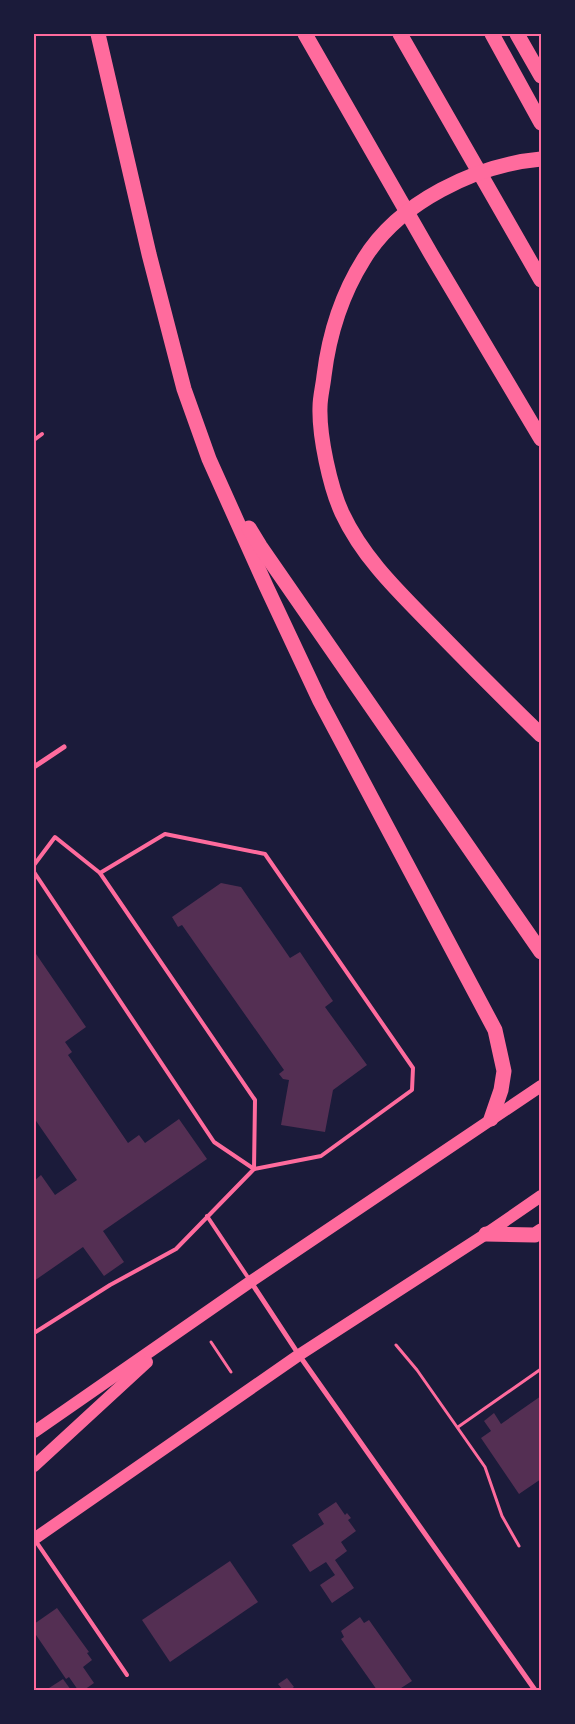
<svg xmlns="http://www.w3.org/2000/svg" width="575" height="1724" font-family="Jost,sans-serif">
<style>
.building{fill:#542f53}
.lines{fill:none;stroke-linecap:round;stroke-linejoin:round}
.path{stroke:#ff6b9d;stroke-width:3}
.service{stroke:#ff6b9d;stroke-width:4}
.minor{stroke:#ff6b9d;stroke-width:5}
.primary{stroke:#ff6b9d;stroke-width:12}
.motorway{stroke:#ff6b9d;stroke-width:15}
.neatline{fill:none;stroke:#ff6b9d;stroke-width:2}
</style>
<rect width="100%" height="100%" fill="#1b1b3a"/>
<g class="building">
<polygon points="221,883 241,887 290,958 300,952 333,1001 325,1007 367,1065 333,1090 325,1132 281,1125 289,1080 283,1079 279,1074 284,1070 182,925 178,927 172,917"/>
<polygon points="34,951 86,1027 65,1042 72,1052 68,1055 128,1143 139,1135 145,1143 179,1119 207,1159 103,1231 124,1262 104,1276 83,1247 34,1281 34,1181 41,1175 55,1195 77,1180 34,1118"/>
<polygon points="541,1396 541,1479 519,1494 481,1438 491,1431 484,1421 494,1413 501,1424"/>
<polygon points="336,1502 345,1515 347,1513 351,1518 348,1520 356,1531 341,1542 347,1551 335,1560 354,1588 332,1603 320,1585 335,1575 326,1562 310,1572 292,1545 324,1524 318,1514"/>
<polygon points="230,1561 258,1602 170,1662 142,1620"/>
<polygon points="57,1608 89,1652 87,1653 92,1660 83,1667 94,1683 84,1690 78,1690 69,1677 66,1679 34,1632 34,1624"/>
<polygon points="360,1617 364,1623 369,1620 412,1681 398,1690 377,1690 341,1639 344,1637 341,1631"/>
<polygon points="287,1678 294,1687 290,1690 283,1690 278,1684"/>
<polygon points="63,1679 71,1690 46,1690"/>
</g>
<g class="lines">
<g class="path">
<polyline points="211,1342 231,1372"/>
<polyline points="396,1345 417,1370 485,1467 502,1516 519,1546"/>
<polyline points="458,1427 541,1369"/>
</g>
<g class="service">
<polyline points="34,440 42,434"/>
<polyline points="34,865 55,837 100,873 255,1100 254,1169"/>
<polyline points="34,872 214,1142 254,1169"/>
<polyline points="207,1216 249,1279"/>
<polyline points="34,1333 110,1285 176,1249 254,1169 321,1156 412,1090 413,1068 265,854 165,834 100,873"/>
<polyline points="35,1540 127,1675"/>
</g>
<g class="minor">
<polyline points="34,767 64,747"/>
<polyline points="251,1282 299,1355 535,1690"/>
</g>
<g class="primary">
<polyline points="34,1432 250,1282 541,1086"/>
<polyline points="34,1466 147,1362"/>
<polyline points="34,1539 299,1355 486,1234 541,1196"/>
</g>
<g class="motorway">
<polyline points="98,34 149,254 184,389 209,459 266,586 320,701 495,1030 504,1071 501,1090 491,1119"/>
<polyline points="305,34 431,254 541,439"/>
<polyline points="400,34 541,280"/>
<polyline points="492,34 541,123"/>
<polyline points="517,34 541,76"/>
<path d="M541,159C476,165 399,202 364,259C342,294 329,335 324,376C323,386 320,397 320,407C319,436 330,487 342,513C364,560 401,594 437,631C471,666 506,701 541,735"/>
<polyline points="249,528 260,546 541,952"/>
<polyline points="486,1234 535,1235 541,1231"/>
</g>
</g>
<rect width="575" height="1724" fill="none" stroke="#1b1b3a" stroke-width="70"/>
<rect x="35" y="35" width="505" height="1654" class="neatline"/>
</svg>
